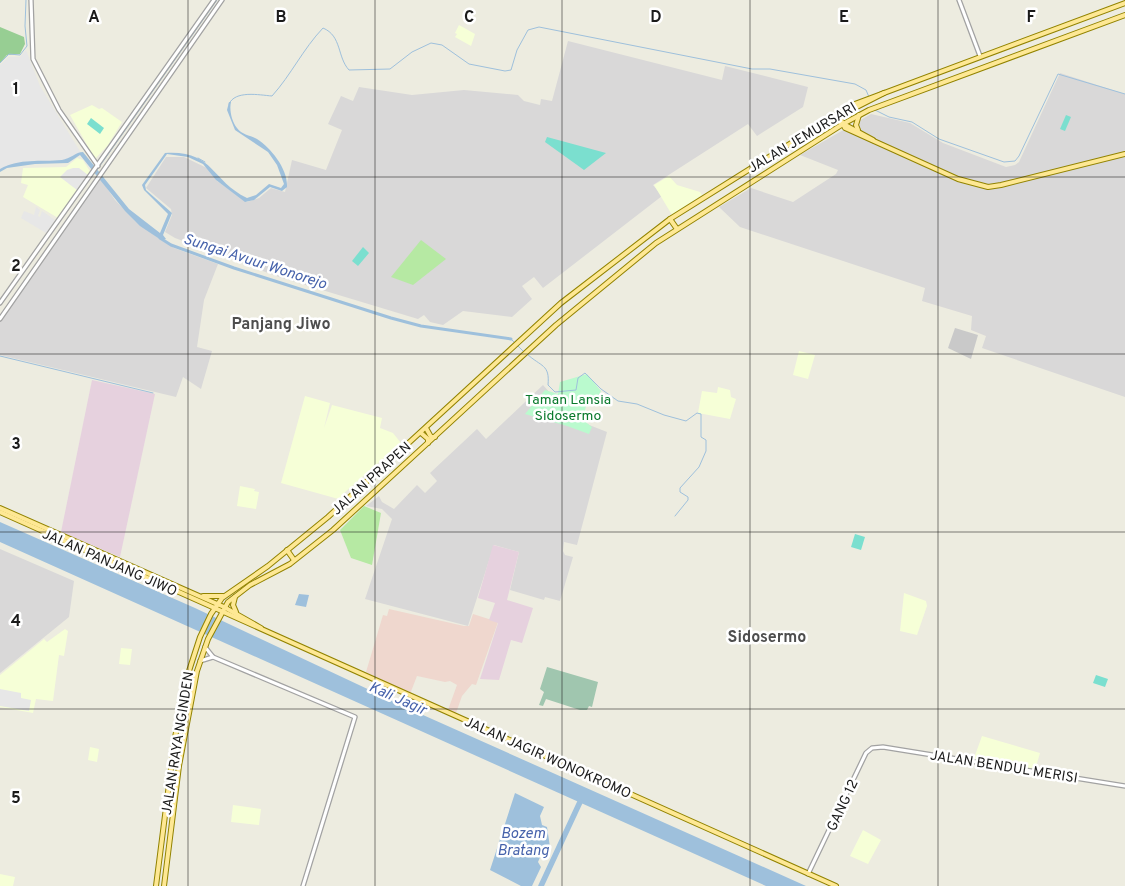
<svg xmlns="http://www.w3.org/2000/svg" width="1125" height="886" font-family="Overpass,sans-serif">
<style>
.residential{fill:#d9d8d8}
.commercial{fill:#efd7ce}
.industrial{fill:#e6d1de}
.education{fill:#f6ffd7}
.religious{fill:#c9c9c9}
.grass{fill:#b6e9a3}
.forest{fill:#97ce93}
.cemetery{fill:#a0c6af}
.park{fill:#baface}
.pitch{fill:#7bdfcf}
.parking{fill:#e7e7e7}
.water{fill:#9ec0dc}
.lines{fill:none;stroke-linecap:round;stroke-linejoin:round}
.stream{stroke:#9ec0dc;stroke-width:1}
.canal{stroke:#9ec0dc;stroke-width:3}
.river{stroke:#9ec0dc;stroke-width:5.5}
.minor-casing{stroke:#a2a2a2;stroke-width:5.5}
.major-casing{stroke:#928300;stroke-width:6}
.minor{stroke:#fff;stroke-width:3}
.major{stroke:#fee894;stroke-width:4}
.grid{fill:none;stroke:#1b1b1b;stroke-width:1;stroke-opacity:0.55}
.labels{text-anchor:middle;stroke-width:5;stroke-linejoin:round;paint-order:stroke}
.street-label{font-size:14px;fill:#1b1b1b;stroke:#fff}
.park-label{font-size:14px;fill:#09792c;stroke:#fff}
.water-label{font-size:15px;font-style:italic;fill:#4662ab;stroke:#fff}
.quarter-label{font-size:16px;font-weight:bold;fill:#4e4e4e;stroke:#fff}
.grid-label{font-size:16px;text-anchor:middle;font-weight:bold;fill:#1b1b1b;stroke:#fff;stroke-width:5;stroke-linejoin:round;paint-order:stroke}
</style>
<rect width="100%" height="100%" fill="#edece0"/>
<g class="residential">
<polygon points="568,41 722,80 725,66 808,87 803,107 757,136 748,124 653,185 662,196 543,288 534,277 522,286 532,299 512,317 463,311 443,325 430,322 424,315 418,319 279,277 175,238 165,232 172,215 171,209 146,188 166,157 184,157 209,169 217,181 247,202 259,198 271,188 285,192 292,160 326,170 342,130 328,124 341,96 353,101 359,87 412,95 464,90 518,95 524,101 540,105 541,99 552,101"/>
<polygon points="1060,73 1125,94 1125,397 982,348 986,336 971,330 972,316 922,301 925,288 740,227 719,207 751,188 793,202 836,174 838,170 800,155 871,114 910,123 943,143 1006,167 1015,165 1019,162"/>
<polygon points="100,178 115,200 135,221 158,238 174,248 218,264 204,300 197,347 212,351 201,389 183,377 176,397 0,355 0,321"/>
<polygon points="543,385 551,394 559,413 607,432 577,545 564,542 563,551 565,555 573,557 560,601 545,597 544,600 510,590 519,552 494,545 468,626 365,599 392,519 382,509 366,506 379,496 382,502 394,509 417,485 425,493 437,481 430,473 477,429 486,439"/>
<polygon points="0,549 74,581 69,617 0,673"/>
</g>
<polygon class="commercial" points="389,609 464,626 469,626 473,614 498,622 476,685 472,684 462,696 456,713 448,710 457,685 450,681 445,682 417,676 410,694 366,672 383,615 387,616"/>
<g class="industrial">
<polygon points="92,380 155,394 120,557 61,532"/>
<polygon points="493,545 519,552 507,600 533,608 522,643 511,640 499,680 480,679 498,623 489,620 495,603 478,598"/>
</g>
<g class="education">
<polygon points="459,25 475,34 471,46 455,37 457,34 455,33"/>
<polygon points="92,105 99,109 102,108 122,122 108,145 95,159 70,115"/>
<polygon points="77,158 83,160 91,173 58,218 23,197 28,185 21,183 23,168 66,167"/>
<polygon points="669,176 677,185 700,192 702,195 672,215 654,185"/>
<polygon points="799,351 815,355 808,379 793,375"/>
<polygon points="718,387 730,390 731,397 736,399 730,419 698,413 702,391 717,393"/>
<polygon points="305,396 330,403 324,428 332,405 382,418 380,428 393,433 401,443 344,493 342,500 281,483"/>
<polygon points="240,486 255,489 254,491 259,492 256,509 237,506"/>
<polygon points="904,593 926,601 927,606 917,635 900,631"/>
<polygon points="65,629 68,631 64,656 59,655 53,701 36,699 33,713 0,707 0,675 44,639 47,642"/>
<polygon points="121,648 132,649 130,665 119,664"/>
<polygon points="982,736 1040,753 1035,770 973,761"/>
<polygon points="90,747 99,749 97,762 88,760"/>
<polygon points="233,805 261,809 259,825 231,822"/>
<polygon points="863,830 881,840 868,864 850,856"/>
<polygon points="0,874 15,877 13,886 0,886"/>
</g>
<polygon class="religious" points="955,328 978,335 971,359 948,348"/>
<g class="grass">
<polygon points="421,240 446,259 413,285 391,277"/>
<polygon points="364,506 381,513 372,565 351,558 340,530"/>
</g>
<polygon class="forest" points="0,27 24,37 25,44 20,54 7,55 0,63"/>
<polygon class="cemetery" points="547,667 598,682 592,707 589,706 587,710 580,710 546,699 543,706 539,705 544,692 540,689"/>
<polygon class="park" points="587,374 601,391 596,401 587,401 583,420 592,427 589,434 567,426 525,414 545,390 558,394 560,382"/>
<g class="pitch">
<polygon points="1066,115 1071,117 1065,131 1060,129"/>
<polygon points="91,118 104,128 100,134 87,124"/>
<polygon points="547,137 606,153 584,170 545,142"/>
<polygon points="363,247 369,253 358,266 352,261"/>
<polygon points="855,534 865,537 861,550 851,547"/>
<polygon points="1096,675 1108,679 1105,687 1093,683"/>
</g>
<g class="parking">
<polygon points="26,50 40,86 81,153 65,162 14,164 0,170 0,65 9,57 20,57"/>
<polygon points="73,168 79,168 88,175 77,190 60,177 67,170"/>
<polygon points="36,207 40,210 38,216 40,217 42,211 55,220 46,233 21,218 24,211 34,215"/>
<polygon points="0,689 21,693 21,698 31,700 29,711 0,706"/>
</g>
<g class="water">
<path d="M229,102H231C229,110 232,122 237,128C242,135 250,135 257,139C271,148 288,169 287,187L282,191L270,187L254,200L245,202L216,180L203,164L188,157L167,154L145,185L146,190L172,213L163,235L166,239L161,240L140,226L125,211L80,155L68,163L35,164L7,168L0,172V169C20,158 40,162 62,160C70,159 76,152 83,152L129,209L160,233L168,214L144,190L142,185L165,153C214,150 210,180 247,198L256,195L269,184L281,188L284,184L277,165L268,152L235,130L227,110Z"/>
<polygon points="0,522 195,608 423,715 806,886 766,886 0,542"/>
<polygon points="299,594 309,595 306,607 295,605"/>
<polygon points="515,793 544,807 540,816 542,825 547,827 550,847 544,848 538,862 541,867 532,886 521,886 490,870"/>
</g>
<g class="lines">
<g class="stream">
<polyline points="0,63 9,54 20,55 27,46 25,26 26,0"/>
<path d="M229,104C235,90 259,95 272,96C291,75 303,49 323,28C342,36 337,57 349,70L390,69L412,52L431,43L442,45L469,64L505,71L511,70L517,50L528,30L539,27L752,69H770L855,84L866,90L869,97"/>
<polyline points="875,110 889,117 912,122 939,139 1004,162 1015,161 1019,156 1058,74 1125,94"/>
<polyline points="198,158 205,162"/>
<polyline points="97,170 217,0"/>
<polyline points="511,339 524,352"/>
<path d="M527,354C541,367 550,364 548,385L555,392L576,390L578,378L585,373L601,389L618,401L637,404L664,415L686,421L697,413L701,414V437L706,440V451L699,467L680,488V492L688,497V500L675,516"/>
<polyline points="0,356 153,393"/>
</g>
<polyline class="canal" points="160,238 171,245 234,268 391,318 421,326 511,339"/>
<polyline class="river" points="541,886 580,802"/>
<defs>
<g id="minor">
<polyline points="31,0 33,59 59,110 98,166"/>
<polyline points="959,0 980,56"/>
<polyline points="0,303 214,0"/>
<polyline points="0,319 222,0"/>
<polyline points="205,647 213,657 355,717 303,886"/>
<polyline points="200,661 213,657"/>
<polyline points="808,874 866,753 872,748 883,747 1125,786"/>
</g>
<g id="major">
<polyline points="884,93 843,114 841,120 845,128 958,179 988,187 1001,185 1125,154"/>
<polyline points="810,129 838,121 873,140"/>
<polyline points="858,130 856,125 859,115"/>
<polyline points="670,219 677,229"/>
<polyline points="426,428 431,437 435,437"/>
<polyline points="421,433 428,439 428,443"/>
<polyline points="0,508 224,607 261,628"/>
<polyline points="0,512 836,886"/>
<polyline points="287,550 294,560"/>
<polyline points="203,596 223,596"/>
<polyline points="235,597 233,605 236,612"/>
<polyline points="156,886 175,737 189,671 200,637 211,614 222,598 268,566 328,517 561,303 670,219 852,105 1125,3"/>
<polyline points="164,886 179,766 197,671 208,639 228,602 250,585 290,564 333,530 556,325 656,243 843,124 869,110 1125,15"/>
</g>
</defs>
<use href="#minor" class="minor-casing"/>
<use href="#major" class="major-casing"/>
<use href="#minor" class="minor"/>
<use href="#major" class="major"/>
</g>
<path class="grid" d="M188,0V886M375,0V886M562,0V886M750,0V886M938,0V886M0,177H1125M0,354H1125M0,532H1125M0,709H1125"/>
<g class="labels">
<g class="street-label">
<text transform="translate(802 137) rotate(-31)" y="5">JALAN JEMURSARI</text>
<text transform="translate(371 478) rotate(-42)" y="5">JALAN PRAPEN</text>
<text transform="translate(110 562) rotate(24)" y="5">JALAN PANJANG JIWO</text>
<text transform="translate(177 743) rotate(-81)" y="5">JALAN RAYA NGINDEN</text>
<text transform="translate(548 757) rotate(24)" y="5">JALAN JAGIR WONOKROMO</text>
<text transform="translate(1004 766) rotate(9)" y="5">JALAN BENDUL MERISI</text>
<text transform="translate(842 805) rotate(-65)" y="5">GANG 12</text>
</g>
<g class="park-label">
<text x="568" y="404">Taman Lansia<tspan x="568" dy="16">Sidosermo</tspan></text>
</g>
<g class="water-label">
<text transform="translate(255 261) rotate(18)" y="5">Sungai Avuur Wonorejo</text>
<text transform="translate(398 698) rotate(24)" y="5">Kali Jagir</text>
<text x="523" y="838">Bozem<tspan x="523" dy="17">Bratang</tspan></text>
</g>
<g class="quarter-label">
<text x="281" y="329">Panjang Jiwo</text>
<text x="767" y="642">Sidosermo</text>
</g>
</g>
<g class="grid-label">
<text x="94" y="22">A</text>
<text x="281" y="22">B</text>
<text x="469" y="22">C</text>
<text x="656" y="22">D</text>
<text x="844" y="22">E</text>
<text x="1031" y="22">F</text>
<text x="16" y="94">1</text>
<text x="16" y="271">2</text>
<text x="16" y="449">3</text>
<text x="16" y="626">4</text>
<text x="16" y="803">5</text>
</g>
</svg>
